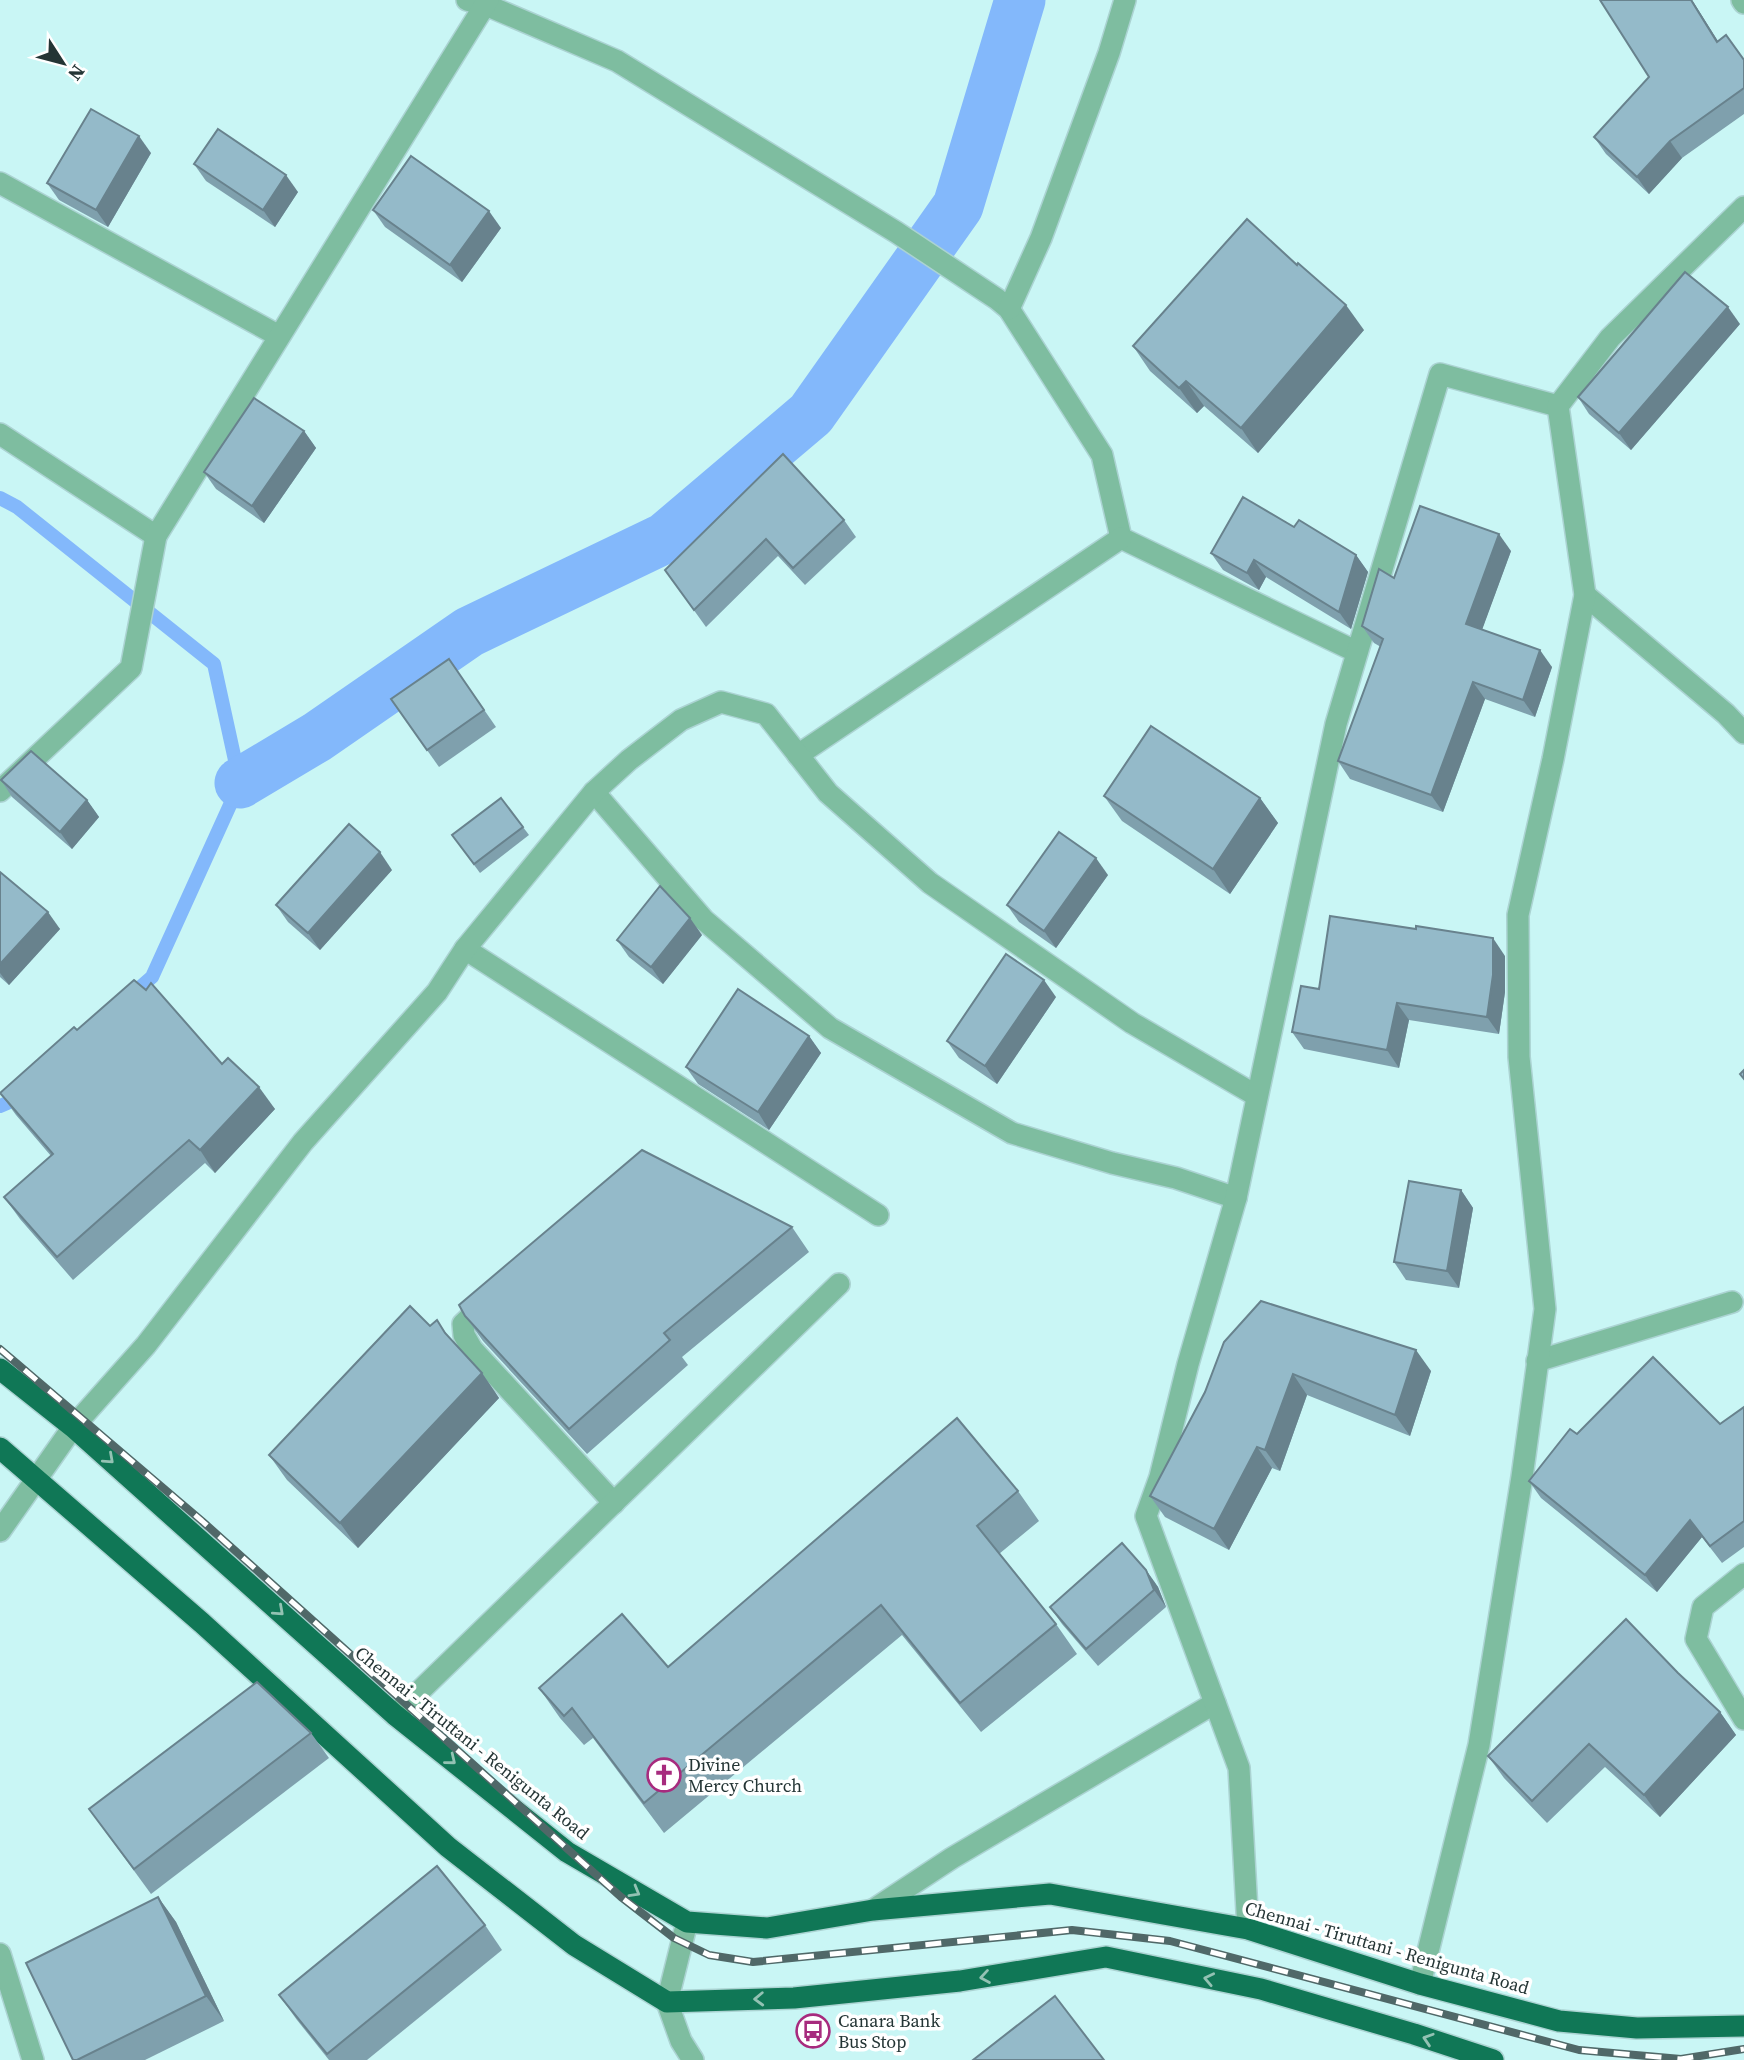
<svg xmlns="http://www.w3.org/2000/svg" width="1744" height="2060" font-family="'Source Serif 4',serif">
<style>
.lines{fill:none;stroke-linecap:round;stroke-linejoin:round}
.stream{stroke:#83b8fb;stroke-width:14}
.canal{stroke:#83b8fb;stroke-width:51}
.minor-casing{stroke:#abd3d2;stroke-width:24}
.highway-casing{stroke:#abd3d2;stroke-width:24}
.minor{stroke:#7ebda0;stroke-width:21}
.highway{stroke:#107756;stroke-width:21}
.rail-casing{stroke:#506868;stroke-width:8}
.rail{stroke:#fff;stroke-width:5;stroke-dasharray:16;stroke-linecap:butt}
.wall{fill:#7fa0ad}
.shaded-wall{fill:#68828d}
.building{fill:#94bac9;stroke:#68828d;stroke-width:2}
.oneway{stroke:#93c2b3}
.labels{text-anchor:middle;stroke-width:7;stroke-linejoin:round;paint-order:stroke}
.street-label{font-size:18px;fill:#243535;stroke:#fff}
.poi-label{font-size:18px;fill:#243535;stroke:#fff;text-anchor:start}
</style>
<rect width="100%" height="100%" fill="#c9f6f5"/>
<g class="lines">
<g class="stream">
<polyline points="0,498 17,507 214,664 240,783 152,977 129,997"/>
<polyline points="0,1106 7,1103 21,1090"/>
</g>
<polyline class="canal" points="240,783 317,737 469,632 665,538 811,414 958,206 1020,0"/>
<defs>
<g id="minor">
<polyline points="467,0 486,5 617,61 896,232 997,299 1009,309 1102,455 1121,538 1357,652"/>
<polyline points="1742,0 1744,3"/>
<polyline points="0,183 279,336"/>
<polyline points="1009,309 1041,238 1109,53 1125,0"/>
<polyline points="0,434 156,536"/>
<polyline points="1585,595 1726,714 1744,733"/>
<polyline points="798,755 1121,538"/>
<polyline points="0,791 131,668 156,536 488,0"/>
<polyline points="594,792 704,920 830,1028 1012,1133 1112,1163 1176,1178 1236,1198"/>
<polyline points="465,949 878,1215"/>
<polyline points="488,1300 463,1324 464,1335 472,1349 614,1503"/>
<polyline points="1537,1361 1732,1302"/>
<polyline points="0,1531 73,1427 146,1345 303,1142 437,992 465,949 594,792 629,760 681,720 721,702 766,714 828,793 930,883 1132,1023 1257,1096"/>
<polyline points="1744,1574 1703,1607 1696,1639 1744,1719"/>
<polyline points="395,1715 839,1284"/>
<polyline points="873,1910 952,1858 1215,1703"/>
<polyline points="687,1922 667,2002 681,2041 693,2060"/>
<polyline points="1248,1929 1239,1768 1146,1516 1160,1477 1188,1364 1236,1198 1336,724 1440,374 1558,406"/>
<polyline points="0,1954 33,2060"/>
<polyline points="1420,1984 1479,1745 1522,1477 1545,1309 1519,1057 1518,915 1553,759 1585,595 1558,406 1610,338 1744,207"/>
</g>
<g id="highway">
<polyline points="0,1369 73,1427 395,1715 567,1852 687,1922 767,1928 873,1910 1050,1894 1248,1929 1420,1984 1559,2021 1637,2028 1744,2026"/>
<polyline points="0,1448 202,1623 448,1847 574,1945 667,2002 794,1998 960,1981 1106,1957 1261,1989 1414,2034 1493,2060"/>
</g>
</defs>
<use href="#minor" class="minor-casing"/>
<use href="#highway" class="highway-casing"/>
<use href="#minor" class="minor"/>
<use href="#highway" class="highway"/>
<defs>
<polyline id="rail" points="0,1349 202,1521 621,1897 674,1938 709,1955 753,1962 1072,1930 1170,1941 1579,2050 1681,2059 1744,2049"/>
</defs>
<use href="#rail" class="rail-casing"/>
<use href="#rail" class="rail"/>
</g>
<g class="wall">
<polygon points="1692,0 1718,41 1744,60 1744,114 1682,158 1649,194 1606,154 1594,137 1649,77"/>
<polygon points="151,153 108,227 59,200 47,183"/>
<polygon points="194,164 298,192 275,227 206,181"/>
<polygon points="373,210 501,228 462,282 385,227"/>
<polygon points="1740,324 1631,450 1589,414 1578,397"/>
<polygon points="1364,330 1258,453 1204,406 1197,413 1150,371 1133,346"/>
<polygon points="304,431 316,448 264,523 216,489 204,472"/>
<polygon points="783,454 844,520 856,537 805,585 778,556 706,627 665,570"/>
<polygon points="1294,527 1356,555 1368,572 1351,629 1266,577 1259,590 1223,570 1211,553"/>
<polygon points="1511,551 1482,629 1552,667 1535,717 1485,699 1443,812 1350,779 1338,761 1381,647 1374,643 1362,626 1394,578"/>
<polygon points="449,659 496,727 439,767 391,699"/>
<polygon points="1,780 87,800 99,817 72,849 12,797"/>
<polygon points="1104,796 1260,798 1278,823 1230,894 1122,821"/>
<polygon points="501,798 529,835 480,873 452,835"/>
<polygon points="392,870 320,950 288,922 276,905"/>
<polygon points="0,872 60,929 9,985 0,977"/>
<polygon points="1108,875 1056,948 1019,922 1007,905"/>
<polygon points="702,935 663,984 629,957 617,940"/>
<polygon points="1505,956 1505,992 1499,1034 1409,1020 1399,1068 1304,1049 1292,1032 1319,989"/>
<polygon points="1056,997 997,1084 959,1058 947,1041"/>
<polygon points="77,1030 222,1064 275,1109 215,1173 205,1163 73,1280 20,1219 4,1197 51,1156 16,1115 0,1093"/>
<polygon points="809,1036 821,1053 769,1130 698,1084 686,1067"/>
<polygon points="1461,1190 1473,1208 1459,1288 1406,1280 1394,1262"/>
<polygon points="792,1227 809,1252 682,1357 688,1365 587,1454 483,1341 465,1316"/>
<polygon points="437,1320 450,1339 482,1373 499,1398 358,1548 287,1480 269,1455"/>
<polygon points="1224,1342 1431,1371 1410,1436 1307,1395 1280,1471 1272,1468 1229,1550 1165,1517 1150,1496 1205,1392"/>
<polygon points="1744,1407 1744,1547 1722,1563 1702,1537 1657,1592 1541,1498 1529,1481 1577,1434 1720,1424"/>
<polygon points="1018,1491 1039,1521 999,1554 1056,1624 1077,1654 981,1732 902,1635 664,1833 593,1738 584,1745 560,1718 539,1688 668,1667"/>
<polygon points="1146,1570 1158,1587 1166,1607 1098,1666 1062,1624 1050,1607"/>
<polygon points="1678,1673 1720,1712 1736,1735 1660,1817 1605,1767 1547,1823 1504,1778 1488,1756"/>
<polygon points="311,1733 329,1758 151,1894 89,1809"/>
<polygon points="158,1897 176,1922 224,2021 145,2060 73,2060"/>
<polygon points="485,1925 502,1950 367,2060 329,2060 297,2020 279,1995"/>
</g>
<g class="shaded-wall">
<polygon points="1691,0 1692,0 1729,59 1717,42"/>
<polygon points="139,136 151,153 108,227 96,210"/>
<polygon points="1670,141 1682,158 1649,194 1637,177"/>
<polygon points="286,175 298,192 275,227 263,210"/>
<polygon points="489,211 501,228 462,282 450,265"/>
<polygon points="1346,305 1364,330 1258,453 1241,428"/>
<polygon points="1728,307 1740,324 1631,450 1619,433"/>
<polygon points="1186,381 1204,406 1197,413 1179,388"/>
<polygon points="304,431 316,448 264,523 252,506"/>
<polygon points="1499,534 1511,551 1478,641 1466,624"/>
<polygon points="1356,555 1368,572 1351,629 1339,612"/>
<polygon points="1254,560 1266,577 1259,590 1247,573"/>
<polygon points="1540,650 1552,667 1535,717 1523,700"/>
<polygon points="1473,682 1485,699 1443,812 1431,795"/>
<polygon points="1260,798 1278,823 1230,894 1213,869"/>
<polygon points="87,800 99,817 72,849 60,832"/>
<polygon points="380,852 392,870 320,950 308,933"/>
<polygon points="1096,858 1108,875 1056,948 1044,931"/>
<polygon points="48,912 60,929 9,985 0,973 0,964"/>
<polygon points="690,918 702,935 663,984 651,967"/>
<polygon points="1493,938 1505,956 1505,992 1499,1034 1487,1017"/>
<polygon points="1044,980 1056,997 997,1084 985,1066"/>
<polygon points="1397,1003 1409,1020 1399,1068 1387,1050"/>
<polygon points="809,1036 821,1053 769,1130 758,1112"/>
<polygon points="259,1087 275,1109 215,1173 200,1150"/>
<polygon points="1461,1190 1473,1208 1459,1288 1447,1271"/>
<polygon points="1416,1350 1431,1371 1410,1436 1395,1415"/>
<polygon points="482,1373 499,1398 358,1548 340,1523"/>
<polygon points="1293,1374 1307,1395 1280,1471 1265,1450"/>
<polygon points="1257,1447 1272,1468 1229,1550 1214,1529"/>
<polygon points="1690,1520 1702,1537 1657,1592 1645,1575"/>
<polygon points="1146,1570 1158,1587 1166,1607 1154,1590"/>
<polygon points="1720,1712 1736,1735 1660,1817 1644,1795"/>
<polygon points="158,1897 176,1922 224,2021 206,1996"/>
</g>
<g class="building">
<polygon points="1600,0 1691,0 1717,42 1726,35 1744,60 1744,88 1670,141 1637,177 1594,137 1649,77"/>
<polygon points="91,109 139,136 96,210 47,183"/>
<polygon points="218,129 286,175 263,210 194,164"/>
<polygon points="411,156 489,211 450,265 373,210"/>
<polygon points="1247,219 1297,265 1298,263 1346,305 1241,428 1186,381 1179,388 1133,346"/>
<polygon points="1685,272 1728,307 1619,433 1578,397"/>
<polygon points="254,398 304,431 252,506 204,472"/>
<polygon points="783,454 844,520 793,568 766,539 694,610 665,570"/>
<polygon points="1243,497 1294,527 1299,520 1356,555 1339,612 1254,560 1247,573 1211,553"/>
<polygon points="1420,506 1499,534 1466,624 1540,650 1523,700 1473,682 1431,795 1338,761 1383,639 1362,626 1379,569 1394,578"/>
<polygon points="449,659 484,710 427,750 391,699"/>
<polygon points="1151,726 1260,798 1213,869 1104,796"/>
<polygon points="31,751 87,800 60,832 1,780"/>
<polygon points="501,798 523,827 474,864 452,835"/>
<polygon points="349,824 380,852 308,933 276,905"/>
<polygon points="1059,832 1096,858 1044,931 1007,905"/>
<polygon points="0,872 48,912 0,964"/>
<polygon points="660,886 690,918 651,967 617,940"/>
<polygon points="1330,916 1416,929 1416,926 1493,938 1493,975 1487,1017 1397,1003 1387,1050 1292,1032 1301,986 1319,989"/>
<polygon points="1006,954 1044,980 985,1066 947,1041"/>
<polygon points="134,980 146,990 151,983 222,1064 228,1058 259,1087 200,1150 189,1140 57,1257 4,1197 53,1154 0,1093 74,1027 77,1030"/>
<polygon points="738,989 809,1036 758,1112 686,1067"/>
<polygon points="1744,1070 1744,1079 1740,1074"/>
<polygon points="642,1150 792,1227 664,1333 670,1340 569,1429 465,1316 459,1305"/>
<polygon points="1409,1181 1461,1190 1447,1271 1394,1262"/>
<polygon points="1261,1301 1416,1350 1395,1415 1293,1374 1265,1450 1257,1447 1214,1529 1150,1496 1205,1392 1224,1342"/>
<polygon points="410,1306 430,1326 437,1320 445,1333 482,1373 340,1523 269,1455"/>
<polygon points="1653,1357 1720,1424 1744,1407 1744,1521 1710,1546 1690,1520 1645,1575 1529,1481 1570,1429 1577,1434"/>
<polygon points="957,1418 1018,1491 977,1526 1056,1624 960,1703 881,1605 644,1803 572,1708 564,1716 539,1688 622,1614 668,1667"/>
<polygon points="1122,1543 1146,1570 1154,1590 1086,1649 1050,1607"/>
<polygon points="1626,1619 1678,1673 1720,1712 1644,1795 1589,1744 1532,1801 1488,1756"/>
<polygon points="257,1682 311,1733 134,1869 89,1809"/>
<polygon points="437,1866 485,1925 327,2054 279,1995"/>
<polygon points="158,1897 206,1996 77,2060 73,2060 26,1963"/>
<polygon points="1055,1996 1104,2060 973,2060"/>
</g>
<defs><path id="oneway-chevron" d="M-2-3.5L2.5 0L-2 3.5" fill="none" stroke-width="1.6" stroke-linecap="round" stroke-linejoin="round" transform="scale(1.75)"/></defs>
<g class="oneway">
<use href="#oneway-chevron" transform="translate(109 1459) rotate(42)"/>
<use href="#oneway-chevron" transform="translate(279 1611) rotate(42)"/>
<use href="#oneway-chevron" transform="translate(451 1760) rotate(39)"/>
<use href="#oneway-chevron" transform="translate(635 1892) rotate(30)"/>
<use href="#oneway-chevron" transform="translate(985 1977) rotate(171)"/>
<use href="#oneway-chevron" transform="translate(1209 1979) rotate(-168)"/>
<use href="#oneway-chevron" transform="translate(759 1999) rotate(178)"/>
<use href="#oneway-chevron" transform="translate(1428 2039) rotate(-162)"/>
</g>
<defs>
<symbol id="church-ring" viewBox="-11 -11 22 22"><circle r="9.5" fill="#fff" stroke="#a72b7e" stroke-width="1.5"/><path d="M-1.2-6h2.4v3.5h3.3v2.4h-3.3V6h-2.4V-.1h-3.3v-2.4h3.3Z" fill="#a72b7e"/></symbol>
<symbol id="bus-ring" viewBox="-11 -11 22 22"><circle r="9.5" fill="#fff" stroke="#a72b7e" stroke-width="1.5"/><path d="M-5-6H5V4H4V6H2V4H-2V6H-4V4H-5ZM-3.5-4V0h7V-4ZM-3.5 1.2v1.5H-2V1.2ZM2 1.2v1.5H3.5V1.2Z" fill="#a72b7e"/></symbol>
</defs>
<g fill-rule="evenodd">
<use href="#church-ring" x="645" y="1756" width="38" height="38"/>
<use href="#bus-ring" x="794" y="2012" width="38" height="38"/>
</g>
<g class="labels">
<g class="street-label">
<text transform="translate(472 1743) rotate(39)" y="6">Chennai - Tiruttani - Renigunta Road</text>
<text transform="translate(1387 1948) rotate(16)" y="6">Chennai - Tiruttani - Renigunta Road</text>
</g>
<g class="poi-label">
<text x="688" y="1771">Divine<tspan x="688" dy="21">Mercy Church</tspan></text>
<text x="838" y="2027">Canara Bank<tspan x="838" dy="21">Bus Stop</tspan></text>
</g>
</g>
<g transform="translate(63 63) rotate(126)" stroke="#ffffff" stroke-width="5" paint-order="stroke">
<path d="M0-5L12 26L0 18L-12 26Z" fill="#243535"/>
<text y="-10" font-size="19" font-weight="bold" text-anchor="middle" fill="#243535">N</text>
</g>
</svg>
